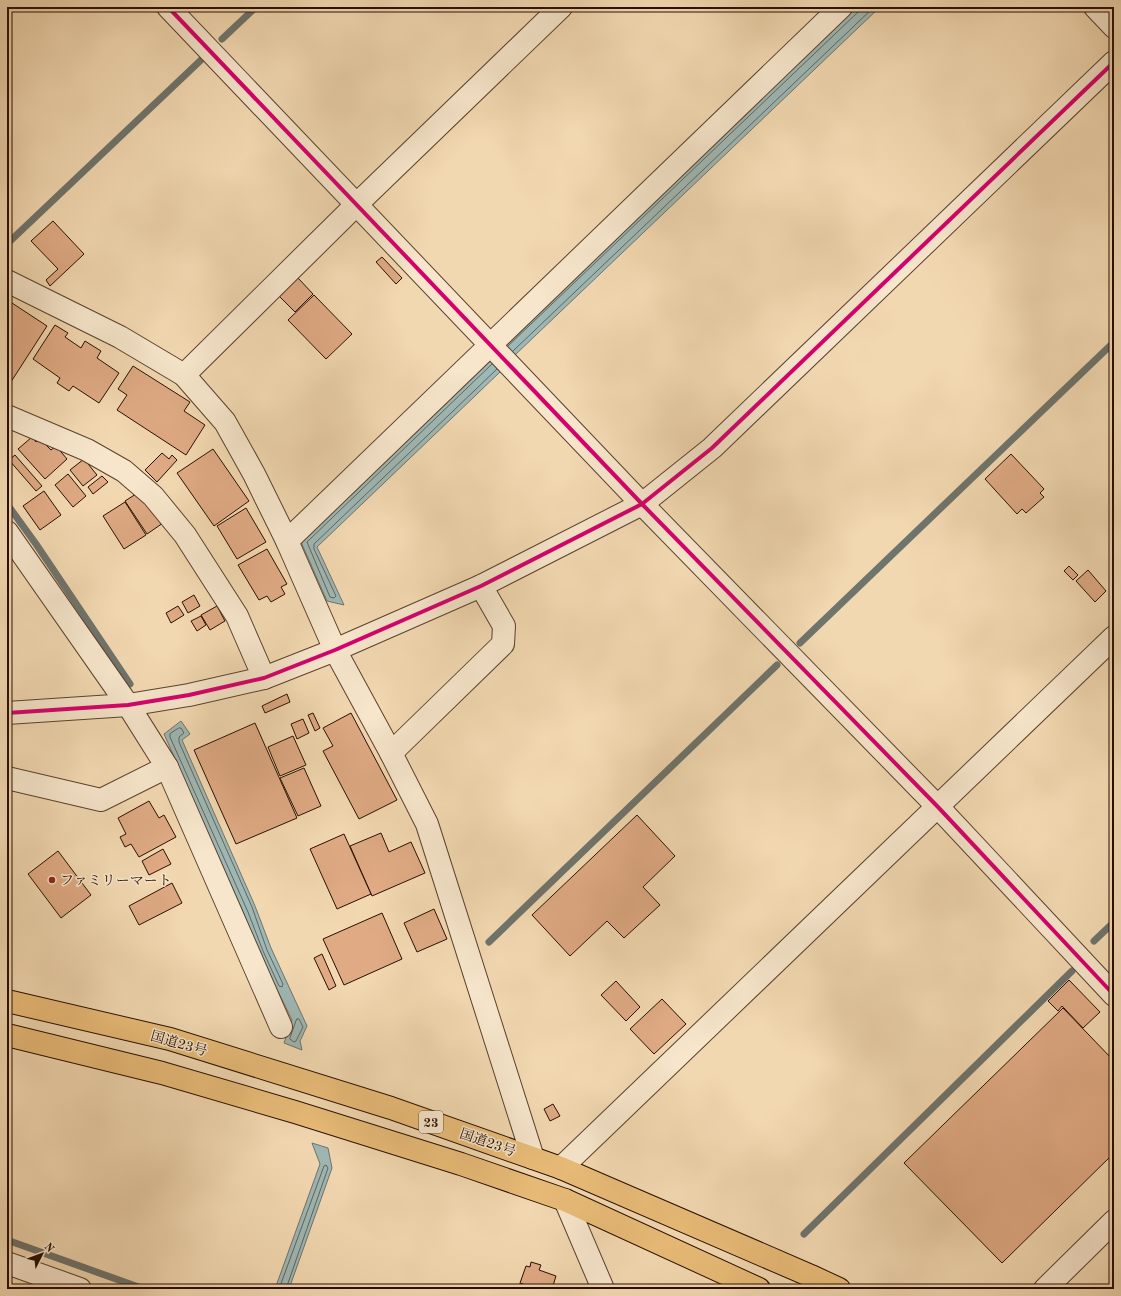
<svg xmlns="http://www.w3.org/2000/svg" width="1121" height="1296" font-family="'Old Standard TT','Noto Serif JP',serif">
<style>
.water{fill:#9eb8b5;stroke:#6f746d}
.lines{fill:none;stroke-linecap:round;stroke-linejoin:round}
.shore{stroke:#63645b;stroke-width:1}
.stream{stroke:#6f746d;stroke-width:7}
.building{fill:#dfaa84;stroke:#280f01}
.minor-casing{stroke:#5a412d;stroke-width:24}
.highway-casing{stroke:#280f01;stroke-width:24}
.minor{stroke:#f7e6cc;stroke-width:22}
.highway{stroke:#e9bc78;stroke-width:22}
.cycleway-casing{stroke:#f7e6cc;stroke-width:6}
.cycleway{stroke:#d6006c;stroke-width:4}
.poi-dot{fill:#8f2418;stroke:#f7e6cc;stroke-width:1.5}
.labels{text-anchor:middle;stroke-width:3;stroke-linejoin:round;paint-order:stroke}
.shield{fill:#f7e6cc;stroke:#66503e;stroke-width:1}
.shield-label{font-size:13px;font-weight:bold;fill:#280f01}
.poi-label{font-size:14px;fill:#280f01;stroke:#f7e6cc;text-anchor:start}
.street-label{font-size:14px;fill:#280f01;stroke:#f7e6cc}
</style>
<rect width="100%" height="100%" fill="#f2d8b1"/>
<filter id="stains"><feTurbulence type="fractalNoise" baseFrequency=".005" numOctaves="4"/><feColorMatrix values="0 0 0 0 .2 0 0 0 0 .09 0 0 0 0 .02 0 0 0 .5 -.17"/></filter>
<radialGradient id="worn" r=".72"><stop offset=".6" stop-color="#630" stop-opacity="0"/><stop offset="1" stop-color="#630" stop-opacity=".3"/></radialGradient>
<g class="water">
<polygon points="857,7 880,7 515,355 501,371 453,417 317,547 344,605 327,601 301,542 505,343"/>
<polygon points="181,721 190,734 182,740 255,906 271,948 307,1026 300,1041 302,1050 284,1043 292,1020 259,953 244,914 164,734"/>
<polygon points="312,1143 328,1148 332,1168 289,1289 275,1289 320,1164"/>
</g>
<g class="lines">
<g class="shore">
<polyline points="508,346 858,12 859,7"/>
<polyline points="513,351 874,7"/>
<polyline points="492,364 307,542 330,597 334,598 336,596 314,549 314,544 497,369"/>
<polygon points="179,728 181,728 184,733 179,737 179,742 252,907 267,950 283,984 282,987 279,986 263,951 248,912 170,737 170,734"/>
<polygon points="297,1019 299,1019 303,1027 296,1041 294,1042 290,1039"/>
<polyline points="279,1289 324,1166 326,1165 328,1168 286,1289"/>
</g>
<g class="stream">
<polyline points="222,39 256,7"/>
<polyline points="7,244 201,60"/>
<polyline points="7,504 36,544 130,684"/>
<polyline points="800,643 1114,342"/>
<polyline points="1094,941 1114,922"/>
<polyline points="489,942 777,665"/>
<polyline points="804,1234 1072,971"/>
<polyline points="7,1240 144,1289"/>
</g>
</g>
<g class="building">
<polygon points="53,221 84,254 50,286 46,280 58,269 31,241"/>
<polygon points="382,257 402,278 396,284 376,262"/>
<polygon points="298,278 313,294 295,312 279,296"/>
<polygon points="314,295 352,334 326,359 288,320"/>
<polygon points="12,303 47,326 7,388 7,310"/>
<polygon points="55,325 68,333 65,337 81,348 85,341 101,351 97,358 119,373 99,403 73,386 69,391 57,383 60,378 33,359"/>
<polygon points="133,366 190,402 184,411 205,425 186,455 117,410 127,395 118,389"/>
<polygon points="32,437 36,442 40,439 51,450 56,446 67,459 45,479 18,449"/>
<polygon points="213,449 249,501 214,526 177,473"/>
<polygon points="162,453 169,459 172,455 177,460 157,482 145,470"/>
<polygon points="1011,454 1044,489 1040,493 1044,497 1026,513 1022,509 1017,514 985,479"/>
<polygon points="15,455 42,486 36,491 9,460"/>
<polygon points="84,459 97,475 83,486 70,470"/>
<polygon points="68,474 86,496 73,507 55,485"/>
<polygon points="102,476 108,482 93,494 88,487"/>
<polygon points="44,491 61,515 40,530 23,506"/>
<polygon points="136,494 163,523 147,534 125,501"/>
<polygon points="125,502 146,535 124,549 103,516"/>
<polygon points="246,508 266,542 237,559 217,526"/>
<polygon points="267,549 287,584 281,587 285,594 271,602 267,596 259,600 238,565"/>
<polygon points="1069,566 1078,575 1073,580 1064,571"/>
<polygon points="1088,570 1106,591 1095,602 1076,581"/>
<polygon points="194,595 200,606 188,613 182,602"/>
<polygon points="178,606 184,615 171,623 166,613"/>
<polygon points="217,606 225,621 210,630 201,615"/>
<polygon points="201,616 206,625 197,631 191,621"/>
<polygon points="287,694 290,702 265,713 262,706"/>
<polygon points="313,713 320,728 315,731 308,715"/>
<polygon points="351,713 397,800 359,819 323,751 333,746 323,728"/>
<polygon points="303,719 309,733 297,739 291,724"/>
<polygon points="255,723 297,818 236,844 194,750"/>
<polygon points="293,736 306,765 280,776 268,747"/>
<polygon points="304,768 321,806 298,816 280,778"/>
<polygon points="149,801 159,818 164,815 176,837 139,857 131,844 125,847 120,837 126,834 118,818"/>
<polygon points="637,815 675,856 643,887 660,905 624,938 607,921 570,956 532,915"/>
<polygon points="381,833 389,852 411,842 425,873 372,896 350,846"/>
<polygon points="344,834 371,894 337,909 310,849"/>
<polygon points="163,849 171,864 149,875 142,861"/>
<polygon points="58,851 91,895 61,918 28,874"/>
<polygon points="172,883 182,903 139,925 129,906"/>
<polygon points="434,909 447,939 417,952 404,923"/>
<polygon points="382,913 402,959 344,985 323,939"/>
<polygon points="322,954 336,986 329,990 314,958"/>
<polygon points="1069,980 1100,1012 1083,1028 1062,1006 1058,1011 1048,1001"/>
<polygon points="616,981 640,1007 626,1021 601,995"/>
<polygon points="662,999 686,1024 654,1054 630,1029"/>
<polygon points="1063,1008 1114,1061 1114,1153 1002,1263 904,1163"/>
<polygon points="553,1104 560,1116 550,1121 544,1109"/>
<polygon points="531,1262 541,1265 539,1270 556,1276 552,1289 536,1289 520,1283 526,1266 530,1267"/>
<polygon points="519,1284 533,1289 517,1289"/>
</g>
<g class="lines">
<defs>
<g id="minor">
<polyline points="168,7 642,504 938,807 1114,995"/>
<polyline points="1095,7 1114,27"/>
<polyline points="7,281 120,337 184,375 225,422 254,474 287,541 335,650 391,753 427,824 533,1158"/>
<polyline points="184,375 357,204 561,7"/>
<polyline points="7,416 87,450 124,471 153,496 185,535 237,616 264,678"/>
<polyline points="7,532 128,705 167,767 281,1027"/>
<polyline points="287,541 841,7"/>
<polyline points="7,713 128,705 189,695 264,678 335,650 481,586 642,504 712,448 1114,62"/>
<polyline points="391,753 503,644 504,626 481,586"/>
<polyline points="7,778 101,800 167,767"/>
<polyline points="561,1168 1114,637"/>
<polyline points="565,1200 603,1289"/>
<polyline points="7,1263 80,1289"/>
<polyline points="1045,1289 1114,1221"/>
</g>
<g id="highway">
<polyline points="7,1001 170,1039 391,1108 561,1168 811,1276 839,1289"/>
<polyline points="7,1035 162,1073 295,1112 461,1164 565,1200 759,1289"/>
</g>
</defs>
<use href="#minor" class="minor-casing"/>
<use href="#highway" class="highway-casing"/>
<use href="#minor" class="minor"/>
<use href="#highway" class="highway"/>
<defs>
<g id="cycleway">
<polyline points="168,7 642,504 938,807 1114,995"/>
<polyline points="7,713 128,705 189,695 264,678 335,650 481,586 642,504 712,448 1114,62"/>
</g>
</defs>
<use href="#cycleway" class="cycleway-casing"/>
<use href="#cycleway" class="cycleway"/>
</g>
<circle class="poi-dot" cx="52" cy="880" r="4"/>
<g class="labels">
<rect class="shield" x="419" y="1111" width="24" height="22" rx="3"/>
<g class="shield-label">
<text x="431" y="1127">23</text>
</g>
<g class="poi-label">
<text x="60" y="885">ファミリーマート</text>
</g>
<g class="street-label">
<text transform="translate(179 1043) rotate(16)" y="5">国道23号</text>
<text transform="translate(488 1142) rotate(19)" y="5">国道23号</text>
</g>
</g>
<rect width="1121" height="1296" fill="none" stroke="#f2d8b1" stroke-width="24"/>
<rect x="8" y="8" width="1105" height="1280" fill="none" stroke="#280f01" stroke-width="2"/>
<rect x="12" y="12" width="1097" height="1272" fill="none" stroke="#280f01"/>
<g transform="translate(42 1254) rotate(48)" stroke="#f7e6cc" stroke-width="3" paint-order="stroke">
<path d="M0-3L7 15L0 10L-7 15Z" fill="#280f01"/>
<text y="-6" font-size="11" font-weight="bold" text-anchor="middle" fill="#280f01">N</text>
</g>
<rect width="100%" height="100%" filter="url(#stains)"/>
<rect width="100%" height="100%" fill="url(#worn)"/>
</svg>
